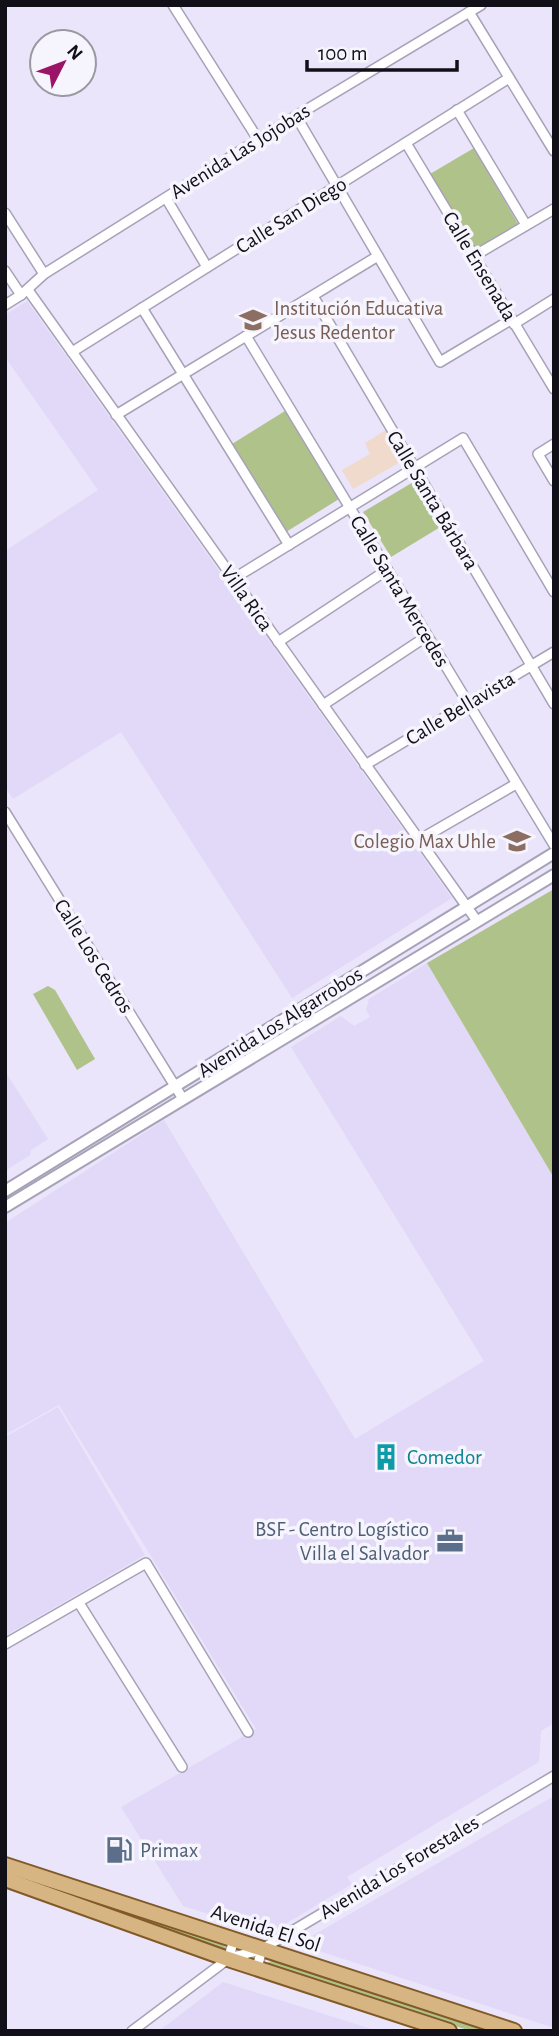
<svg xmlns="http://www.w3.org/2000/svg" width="559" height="2036" font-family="'Alegreya Sans',sans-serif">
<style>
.commercial{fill:#efdacc}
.built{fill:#e1d9f7}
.green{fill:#afc28a}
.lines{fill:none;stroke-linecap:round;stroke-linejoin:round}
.minor-casing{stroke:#a7a2b7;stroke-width:12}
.tertiary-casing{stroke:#a7a2b7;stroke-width:14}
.primary-casing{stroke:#815a27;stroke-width:18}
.minor{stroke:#fff;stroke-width:9}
.tertiary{stroke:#fff;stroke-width:10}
.primary{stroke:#d7b583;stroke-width:14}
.labels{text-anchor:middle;stroke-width:7;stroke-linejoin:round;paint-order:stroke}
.street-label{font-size:21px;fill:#110f17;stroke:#f6f4fd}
.education-label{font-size:21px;fill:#785e54;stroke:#f6f4fd;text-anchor:start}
.culture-label{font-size:21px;fill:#0d838f;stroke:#f6f4fd;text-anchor:start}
.service-label{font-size:21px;fill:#4e5e75;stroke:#f6f4fd;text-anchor:end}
</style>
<rect width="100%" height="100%" fill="#eae5fb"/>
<polygon class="commercial" points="386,430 404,460 353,489 342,470 370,454 365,443"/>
<g class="built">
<polygon points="27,301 452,898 292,998 121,732 13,799 5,787 5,551 98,490 5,357 5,315"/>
<polygon points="427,963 554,1178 554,1723 541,1731 539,1762 347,1877 352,1884 265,1936 254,1928 183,1906 121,1807 256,1729 59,1405 5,1435 5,1223 164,1120 355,1439 484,1361 291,1047 341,1016 354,1026 370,1017 366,1010 369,999"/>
<polygon points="5,1071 48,1139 31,1150 30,1155 5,1171"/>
<polygon points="58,1407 145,1555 5,1636 5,1437"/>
<polygon points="554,1796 554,2028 298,1944"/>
<polygon points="223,1982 270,1997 378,2031 159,2031"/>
</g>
<g class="green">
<polygon points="474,148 518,224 475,250 430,174"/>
<polygon points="285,411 339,499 286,532 232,444"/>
<polygon points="415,481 442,526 391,557 363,512"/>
<polygon points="554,889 554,1178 427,963"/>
<polygon points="48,986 55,990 95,1059 77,1070 33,994"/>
<polygon points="5,1872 222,1943 226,1948 225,1950 221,1950"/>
<polygon points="273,1961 494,2031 471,2031 270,1967 268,1962"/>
</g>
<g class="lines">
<defs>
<g id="minor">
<polyline points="173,5 259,141"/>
<polyline points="469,12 554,151"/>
<polyline points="457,110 526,225"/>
<polyline points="296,116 440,362 512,319"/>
<polyline points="406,143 554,389"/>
<polyline points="166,198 207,267"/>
<polyline points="5,213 44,274"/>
<polyline points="474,256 554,209"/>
<polyline points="5,271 21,295"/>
<polyline points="28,290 477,921"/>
<polyline points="313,296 554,704"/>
<polyline points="5,305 21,295 44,274 296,116 481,5"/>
<polyline points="142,308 289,545"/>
<polyline points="514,324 554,299"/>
<polyline points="246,336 554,845"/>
<polyline points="72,352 509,78"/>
<polyline points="116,415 378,256"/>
<polyline points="554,444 538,454 554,481"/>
<polyline points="233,579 463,438 554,592"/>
<polyline points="278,642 387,570"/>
<polyline points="323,705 427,636"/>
<polyline points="365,765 554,652"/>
<polyline points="5,812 183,1099"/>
<polyline points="419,840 516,784"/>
<polyline points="79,1603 182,1767"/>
<polyline points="5,1644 146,1563 248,1732"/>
<polyline points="229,1958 260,1950"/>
<polyline points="257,1968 262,1949 554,1776"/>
<polyline points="132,2031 228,1959 234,1940"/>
</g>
<g id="tertiary">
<polyline points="5,1191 554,853"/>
<polyline points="5,1207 554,875"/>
</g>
<g id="primary">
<polyline points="5,1865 514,2031"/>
<polyline points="5,1879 228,1959 449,2031"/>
</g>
</defs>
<use href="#minor" class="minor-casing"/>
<use href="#tertiary" class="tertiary-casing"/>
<use href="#primary" class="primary-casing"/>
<use href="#minor" class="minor"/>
<use href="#tertiary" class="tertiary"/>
<use href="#primary" class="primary"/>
</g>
<defs>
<symbol id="school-bare" viewBox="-9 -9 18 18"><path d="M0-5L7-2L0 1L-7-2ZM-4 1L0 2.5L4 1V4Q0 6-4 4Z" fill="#8d6e63" stroke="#f6f4fd" stroke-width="2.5" paint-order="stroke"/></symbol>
<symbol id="building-bare" viewBox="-9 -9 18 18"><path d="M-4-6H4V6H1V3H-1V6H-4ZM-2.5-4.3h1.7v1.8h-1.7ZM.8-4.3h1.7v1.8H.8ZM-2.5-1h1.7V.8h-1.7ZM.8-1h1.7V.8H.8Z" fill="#0f9aa8" stroke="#f6f4fd" stroke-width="2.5" paint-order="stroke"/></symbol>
<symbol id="office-bare" viewBox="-9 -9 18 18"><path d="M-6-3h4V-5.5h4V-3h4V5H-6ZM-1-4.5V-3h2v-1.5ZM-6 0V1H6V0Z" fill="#5c6f8a" stroke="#f6f4fd" stroke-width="2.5" paint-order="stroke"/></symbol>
<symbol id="fuel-bare" viewBox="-9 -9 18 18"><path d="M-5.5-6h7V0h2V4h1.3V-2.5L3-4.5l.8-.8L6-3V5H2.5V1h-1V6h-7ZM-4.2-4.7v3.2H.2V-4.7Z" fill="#5c6f8a" stroke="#f6f4fd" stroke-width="2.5" paint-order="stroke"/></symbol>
</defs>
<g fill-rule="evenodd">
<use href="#school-bare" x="234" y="301" width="38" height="38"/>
<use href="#school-bare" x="498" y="822" width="38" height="38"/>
<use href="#building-bare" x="367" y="1438" width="38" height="38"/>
<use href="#office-bare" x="431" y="1522" width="38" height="38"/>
<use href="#fuel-bare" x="100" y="1831" width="38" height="38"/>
</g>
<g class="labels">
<g class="street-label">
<text transform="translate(240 151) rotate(-32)" y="7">Avenida Las Jojobas</text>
<text transform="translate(291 215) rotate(-32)" y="7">Calle San Diego</text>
<text transform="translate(480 266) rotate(59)" y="7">Calle Ensenada</text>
<text transform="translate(433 500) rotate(59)" y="7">Calle Santa Bárbara</text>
<text transform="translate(400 591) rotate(59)" y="7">Calle Santa Mercedes</text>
<text transform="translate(247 598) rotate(55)" y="7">Villa Rica</text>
<text transform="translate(460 708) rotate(-31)" y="7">Calle Bellavista</text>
<text transform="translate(94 956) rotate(58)" y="7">Calle Los Cedros</text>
<text transform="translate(280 1022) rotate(-32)" y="7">Avenida Los Algarrobos</text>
<text transform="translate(399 1867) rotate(-31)" y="7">Avenida Los Forestales</text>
<text transform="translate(266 1928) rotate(18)" y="7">Avenida El Sol</text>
</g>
<g class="education-label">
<text x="274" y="315">Institución Educativa<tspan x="274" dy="24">Jesus Redentor</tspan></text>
<text x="496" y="848" text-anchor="end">Colegio Max Uhle</text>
</g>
<g class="culture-label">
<text x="407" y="1464">Comedor</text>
</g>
<g class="service-label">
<text x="429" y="1536">BSF - Centro Logístico<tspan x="429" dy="24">Villa el Salvador</tspan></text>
<text x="140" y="1857" text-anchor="start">Primax</text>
</g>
</g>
<rect width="559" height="2036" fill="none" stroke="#110f17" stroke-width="14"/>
<g transform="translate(63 63) rotate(48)"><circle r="33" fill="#f6f4fd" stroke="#9a98a1" stroke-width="2"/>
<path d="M0-5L12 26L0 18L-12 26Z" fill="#9b1567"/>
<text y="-10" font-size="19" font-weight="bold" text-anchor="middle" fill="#110f17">N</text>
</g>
<path d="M307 60v10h150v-10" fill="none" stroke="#110f17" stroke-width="3.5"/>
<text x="318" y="60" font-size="21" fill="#110f17" stroke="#f6f4fd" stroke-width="5" paint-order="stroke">100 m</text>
</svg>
